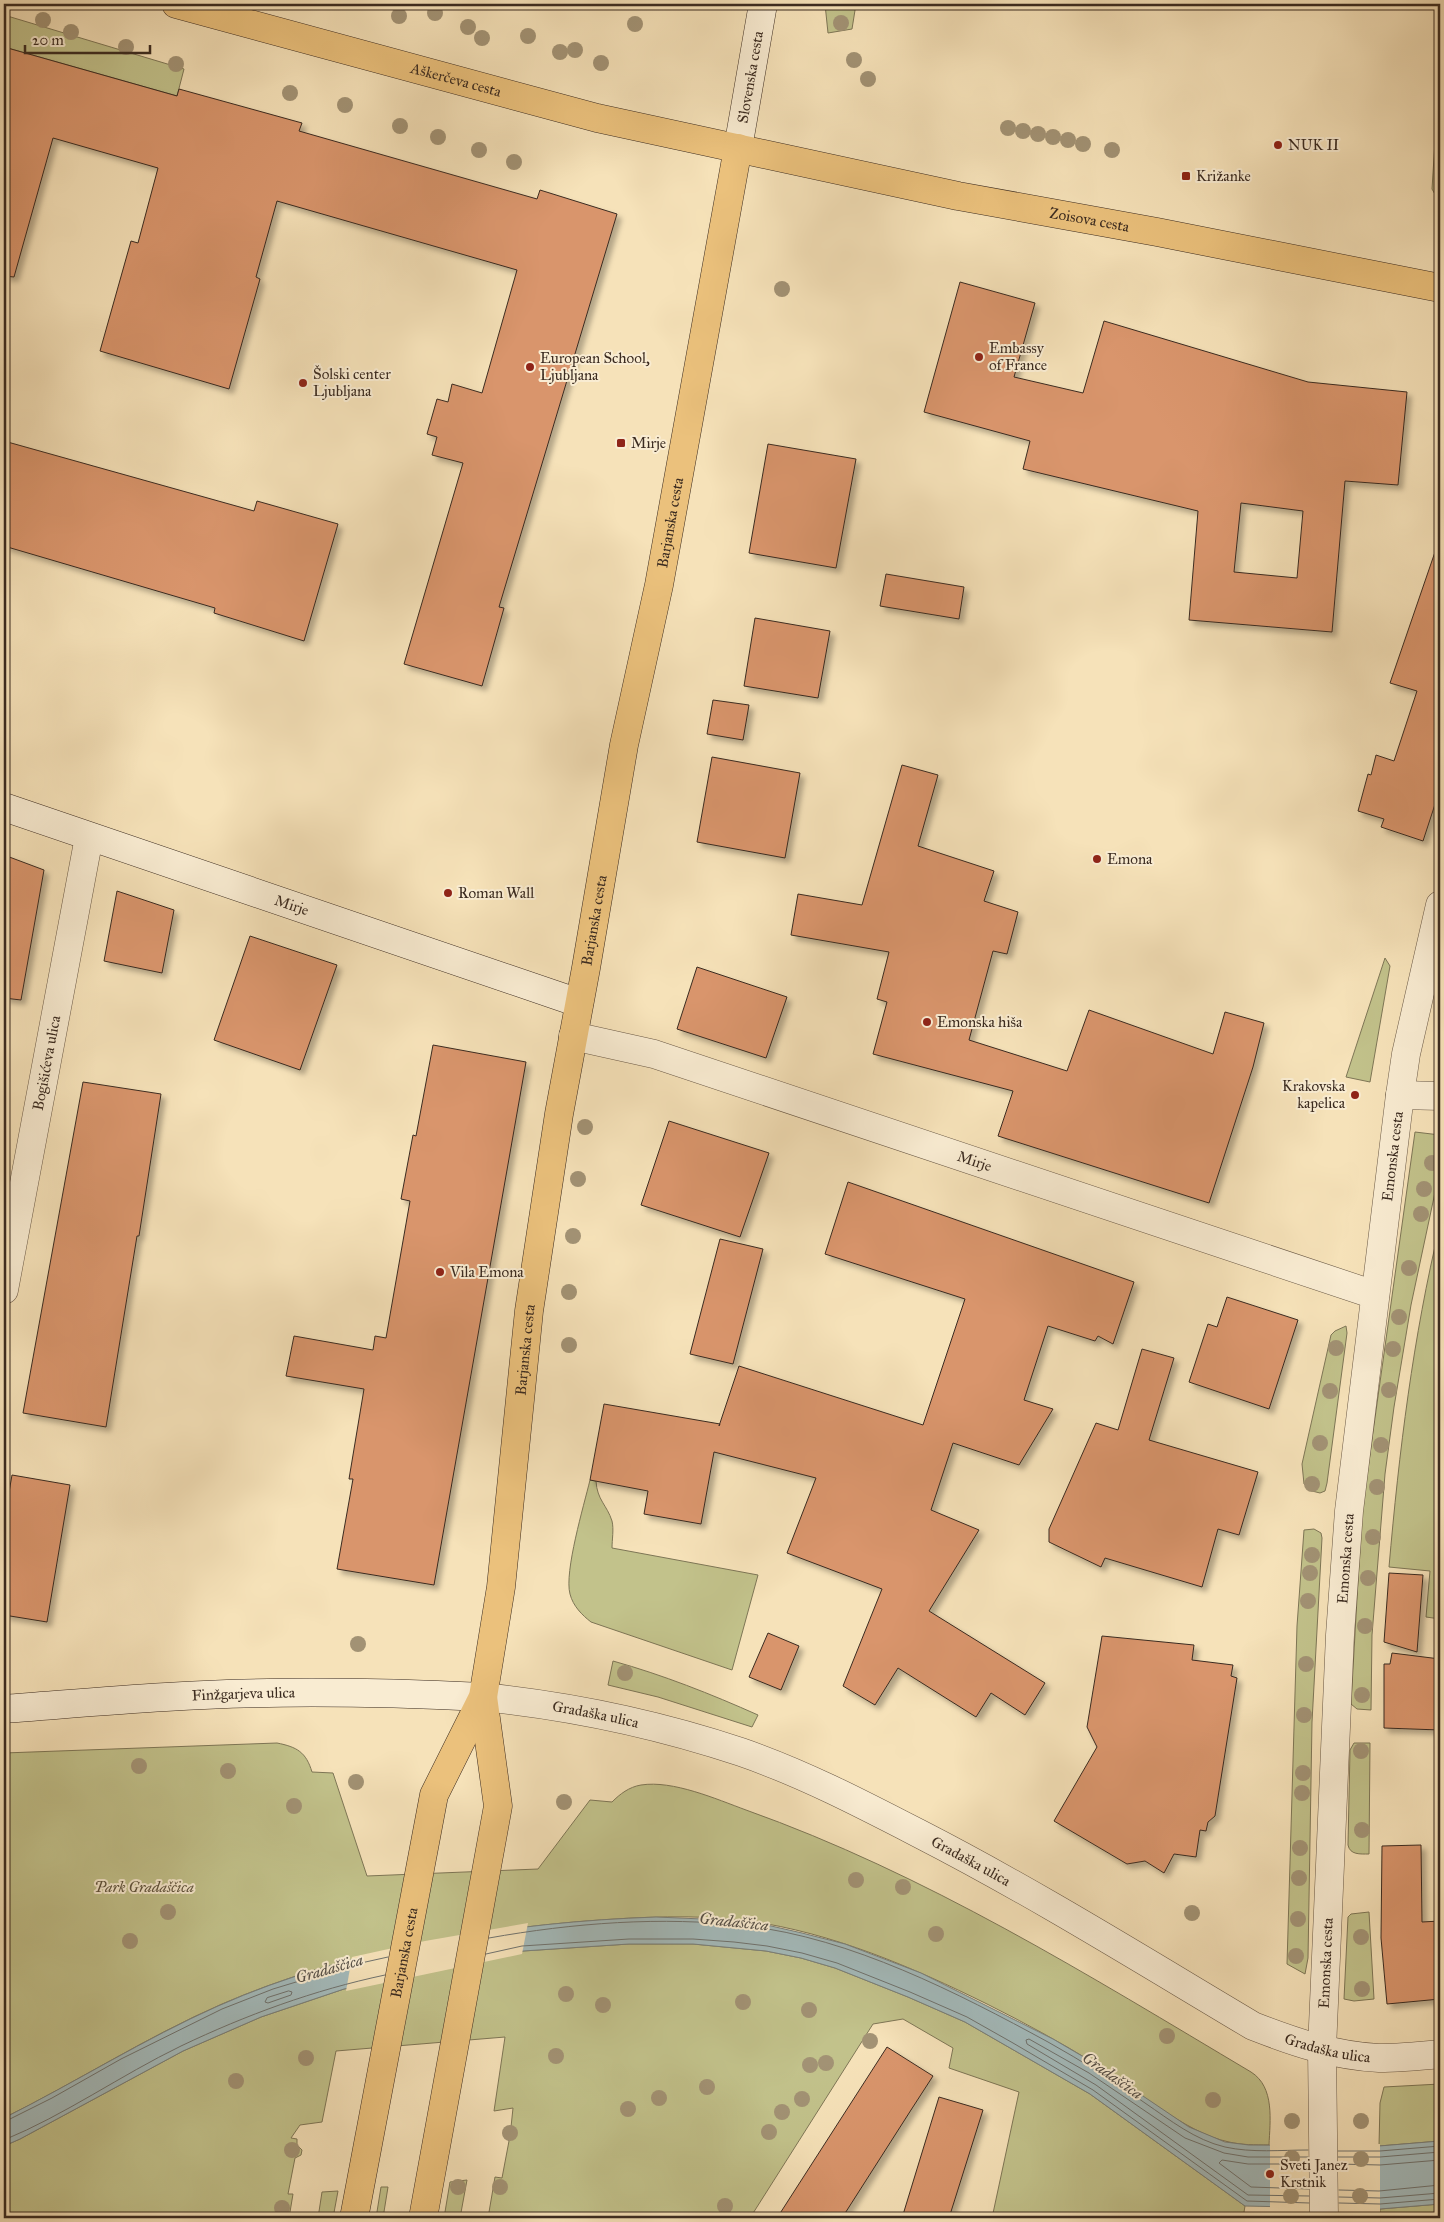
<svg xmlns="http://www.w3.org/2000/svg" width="1444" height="2222" font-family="'IM FELL Great Primer',serif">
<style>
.green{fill:#c2c28b;stroke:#7e7656}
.water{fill:#a3babb;stroke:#79817d}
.pier{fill:#f6e2b9}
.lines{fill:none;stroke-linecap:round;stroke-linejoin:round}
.shore{stroke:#6f726e;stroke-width:1}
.building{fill:#d9956c;stroke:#3b2b20;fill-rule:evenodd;filter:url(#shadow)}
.street-casing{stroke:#6a5946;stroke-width:29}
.secondary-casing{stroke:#3b2b20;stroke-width:29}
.primary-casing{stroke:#3b2b20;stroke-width:29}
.street{stroke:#f9ecd2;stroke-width:28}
.secondary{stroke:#f9ecd2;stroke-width:28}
.primary{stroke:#ebc17c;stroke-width:28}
.tree{fill:#a29274}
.poi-dot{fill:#8f2418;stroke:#f9ecd2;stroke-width:2}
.labels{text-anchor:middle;stroke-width:4;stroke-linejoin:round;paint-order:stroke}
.street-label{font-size:15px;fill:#3b2b20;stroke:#f9ecd2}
.poi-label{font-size:15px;fill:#3b2b20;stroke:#f9ecd2;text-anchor:start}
.park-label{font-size:15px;font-style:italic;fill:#5d513b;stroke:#f9ecd2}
.water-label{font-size:16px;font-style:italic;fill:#554f47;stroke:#f9ecd2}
</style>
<defs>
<filter id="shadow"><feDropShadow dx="4.5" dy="4.5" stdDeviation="2.5" flood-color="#0004"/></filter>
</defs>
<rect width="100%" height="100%" fill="#f6e2b9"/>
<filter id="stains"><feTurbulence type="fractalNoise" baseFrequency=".004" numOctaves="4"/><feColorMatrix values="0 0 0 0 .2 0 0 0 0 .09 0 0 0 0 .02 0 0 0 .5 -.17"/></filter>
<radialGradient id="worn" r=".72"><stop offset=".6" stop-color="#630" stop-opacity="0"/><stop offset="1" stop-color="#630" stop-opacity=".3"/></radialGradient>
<g class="green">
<polygon points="825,4 856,4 852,29 828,33"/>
<polygon points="4,15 184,69 177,96 4,47"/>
<polygon points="1440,62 1440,197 1436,196 1432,189"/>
<polygon points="1385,958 1390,966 1370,1082 1346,1077"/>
<polygon points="1415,1132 1440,1135 1440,1169 1411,1305 1394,1407 1385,1474 1372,1635 1371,1710 1357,1709 1351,1704 1362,1511"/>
<path d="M1440,1225V1619L1426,1617L1430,1571L1389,1567C1399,1452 1413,1337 1440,1225Z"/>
<polygon points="1346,1326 1347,1333 1327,1483 1325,1491 1320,1493 1312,1491 1304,1484 1302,1464 1331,1335 1335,1331"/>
<path d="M590,1480L596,1481C597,1500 607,1505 612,1521C614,1529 612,1540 612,1548L758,1575L732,1670L591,1622C582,1615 573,1606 570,1594C564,1572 584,1505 590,1480Z"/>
<polygon points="1314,1529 1321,1533 1322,1538 1312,1722 1308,1958 1305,1974 1287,1964 1297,1626 1304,1530"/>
<path d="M613,1661C663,1675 711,1694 758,1715L752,1727L658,1697L608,1685Z"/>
<path d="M277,1743C297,1747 306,1752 312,1772L333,1773L367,1876L538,1869L590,1800L612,1802C620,1794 629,1787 641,1785C673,1780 716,1799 746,1810C926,1874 1088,1975 1251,2072C1275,2087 1270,2121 1269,2145C1255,2145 1242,2145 1229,2142C1185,2133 1133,2087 1094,2063C1060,2042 1023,2022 987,2004C912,1967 833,1933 749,1921C696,1914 639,1917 586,1921C463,1931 335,1955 222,2004C146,2037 77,2082 4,2118V1753Z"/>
<path d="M1354,1743H1370L1369,1854C1360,1854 1350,1855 1348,1845L1350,1750Z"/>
<polygon points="1369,1912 1374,1999 1354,2001 1344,1999 1348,1917 1351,1914"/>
<polygon points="629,1944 693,1944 766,1951 801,1958 835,1968 908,1997 965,2022 1090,2094 1245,2206 1243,2218 992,2218 1019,2092 949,2068 953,2048 903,2019 873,2024 750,2218 488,2218 495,2177 502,2178 509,2141 503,2134 505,2129 511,2127 513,2108 494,2111 505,2037 336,2051 322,2122 300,2125 291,2138 297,2139 297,2145 302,2150 301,2155 295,2158 288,2194 293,2194 289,2218 4,2218 4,2146 20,2139 183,2051 261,2017 344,1989 523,1951"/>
<polygon points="1440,2084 1440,2141 1379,2146 1380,2103 1384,2087"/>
<polygon points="467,2180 460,2218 444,2218 450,2182"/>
<polygon points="381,2187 388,2187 383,2218 376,2218"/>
<polygon points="338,2191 333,2218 318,2218 322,2192"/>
<polygon points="1440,2204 1440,2218 1380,2218 1380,2209"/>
</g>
<path class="water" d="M656,1917L749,1921L802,1933L845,1944L921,1973L1053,2039L1094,2063L1189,2127L1225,2142L1249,2145L1379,2146L1440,2141V2204L1380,2209L1245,2206L1090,2094L965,2022L908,1997L835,1968L801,1958L766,1951L693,1944H629L523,1951L344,1989L261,2017L183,2051L20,2139L4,2146V2118C76,2082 144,2039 218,2006C351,1947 512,1922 656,1917Z"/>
<g class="pier">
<polygon points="528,1923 522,1954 346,1991 352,1957 425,1941"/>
<polygon points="1270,2142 1380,2144 1380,2212 1270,2209"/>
</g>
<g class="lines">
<g class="shore">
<path d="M489,1938C573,1923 662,1916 747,1926C851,1938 958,1993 1048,2042C1082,2061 1114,2081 1145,2103C1170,2120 1195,2140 1225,2147C1252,2153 1281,2150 1308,2150"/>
<polyline points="486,1954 522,1946 629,1939 693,1939 734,1942 767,1946 802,1953 837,1963 910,1992 967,2017 1013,2043 1093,2090 1247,2201 1309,2203"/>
<polygon points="289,1991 292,1992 291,1995 268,2003 265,2002 267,1998"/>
<polyline points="4,2122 52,2098 121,2059 222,2009 273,1989 352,1965 388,1957"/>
<path d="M4,2140C65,2115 121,2075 181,2046C246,2015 314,1990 385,1975"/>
<polyline points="1338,2151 1380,2151 1440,2146"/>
<polyline points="1308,2157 1248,2157 1224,2153 1185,2138 1089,2073 1029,2039 1026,2040 1027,2044 1096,2085 1248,2195 1309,2196"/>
<polyline points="1338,2157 1380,2157 1440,2152"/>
<polyline points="1308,2164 1248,2164 1222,2160 1219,2163 1251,2187 1309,2189"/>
<polyline points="1338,2164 1380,2165 1440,2160"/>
<polyline points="1339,2190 1379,2191 1440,2185"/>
<polyline points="1339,2197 1380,2198 1440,2193"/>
<polyline points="1339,2203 1380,2204 1440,2199"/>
</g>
</g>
<g class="building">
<polygon points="4,47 177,96 179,89 302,123 299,131 537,199 540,190 617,214 499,607 504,608 482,686 404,664 463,463 432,455 437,437 427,434 437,399 448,402 452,384 482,393 517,270 277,201 256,277 260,279 229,389 100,351 131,241 138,243 158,168 53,138 14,277 4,276"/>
<path d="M960,282L1035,303L1014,377L1083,393L1104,321L1308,382L1407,392L1398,485L1345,481L1332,632L1189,620L1198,511L1023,469L1030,441L924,412ZM1241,503L1303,511L1297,578L1234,572Z"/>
<polygon points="4,441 254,511 257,501 338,524 304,641 214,613 215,608 4,546"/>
<polygon points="768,444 856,459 836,568 749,553"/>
<polygon points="1435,552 1440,553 1440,789 1423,841 1381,827 1384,819 1358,811 1368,774 1371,775 1376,755 1394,761 1417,691 1390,683"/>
<polygon points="886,574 964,587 959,619 880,606"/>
<polygon points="755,618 830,631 818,698 744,686"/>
<polygon points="713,700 749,705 743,740 707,734"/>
<polygon points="712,757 800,773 785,858 697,842"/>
<polygon points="902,765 938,775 918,846 994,871 984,901 1018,912 1007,954 993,951 969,1040 1067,1071 1089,1010 1213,1054 1225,1012 1264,1023 1253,1067 1209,1203 998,1136 1013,1091 873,1054 887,1002 877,999 889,952 791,935 798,894 862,905"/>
<polygon points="4,855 44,870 21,1000 4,998"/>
<polygon points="117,891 174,910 162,973 104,961"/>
<polygon points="250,936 337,965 300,1070 214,1040"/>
<polygon points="697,967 787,997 766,1058 677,1029"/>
<polygon points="433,1045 526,1062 434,1585 337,1569 353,1479 349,1479 364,1389 286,1376 294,1336 373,1350 375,1336 386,1338 410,1201 401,1199 413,1135 416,1136"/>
<polygon points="83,1082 161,1094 139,1236 137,1236 106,1427 23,1413"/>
<polygon points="669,1121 769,1153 740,1237 641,1205"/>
<polygon points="848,1182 1134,1282 1113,1344 1098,1336 1095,1341 1048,1326 1024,1400 1053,1409 1019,1465 953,1443 931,1510 979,1530 929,1611 1045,1683 1025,1715 991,1693 976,1717 898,1668 875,1705 843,1686 882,1589 787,1553 816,1478 714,1452 701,1524 644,1514 648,1491 590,1480 604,1404 720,1424 719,1426 739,1366 923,1425 965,1299 825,1254"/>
<polygon points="720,1239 763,1249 733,1364 690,1354"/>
<polygon points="1227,1297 1298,1320 1269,1409 1189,1382 1208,1324 1217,1327"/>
<polygon points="1142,1349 1174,1358 1149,1440 1258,1472 1239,1535 1218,1529 1202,1587 1105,1558 1101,1567 1049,1542 1049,1529 1096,1423 1118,1430"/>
<polygon points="12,1475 70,1485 47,1622 4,1615 4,1521"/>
<polygon points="1389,1573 1423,1575 1417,1652 1384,1642"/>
<polygon points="768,1633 799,1646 781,1690 749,1677"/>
<polygon points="1102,1636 1194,1645 1192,1660 1233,1665 1231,1676 1237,1678 1215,1816 1208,1822 1206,1831 1200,1830 1196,1857 1174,1854 1164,1873 1145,1861 1127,1864 1054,1821 1097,1747 1087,1727"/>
<polygon points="1392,1653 1440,1659 1440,1730 1384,1728 1384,1664 1390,1664"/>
<polygon points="1421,1845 1422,1922 1440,1921 1440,1999 1387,2004 1381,1938 1382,1846"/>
<polygon points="887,2047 933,2076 911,2110 842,2218 777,2218"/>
<polygon points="939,2097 983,2110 949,2218 902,2218"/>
</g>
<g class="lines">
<defs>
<g id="street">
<path id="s1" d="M573,1036L654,1054L1375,1295"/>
<polyline points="1400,1095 1440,1096"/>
<path id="s2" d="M4,1290L89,837"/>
<path id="s3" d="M483,1697C571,1706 657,1724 741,1752C802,1773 860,1803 918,1833C1033,1892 1142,1960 1253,2026C1294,2042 1335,2056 1379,2058C1399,2058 1420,2056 1440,2054"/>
<path id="s4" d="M1324,2218L1322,2049L1340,1635L1349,1511L1400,1095L1406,1054L1440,905"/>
</g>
<g id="secondary">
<path id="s5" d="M738,148L763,4"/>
<path id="s6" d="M4,807L579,1003"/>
<path id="s7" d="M4,1709C58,1705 112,1700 166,1697C272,1690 378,1692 483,1697"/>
</g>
<g id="primary">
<path id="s8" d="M176,4L597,118L958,196L1157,232L1440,288"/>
<path id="s9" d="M354,2218L434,1795L483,1697L501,1587L529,1311L559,1114L586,968L624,745L659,585L738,148"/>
<polyline points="423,2218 498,1806 483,1697"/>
</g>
</defs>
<use href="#street" class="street-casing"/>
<use href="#secondary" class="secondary-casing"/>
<use href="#primary" class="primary-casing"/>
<use href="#street" class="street"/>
<use href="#secondary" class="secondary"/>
<use href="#primary" class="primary"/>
</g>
<g class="tree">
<circle cx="435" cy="13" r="8"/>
<circle cx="399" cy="16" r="8"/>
<circle cx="43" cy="20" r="8"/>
<circle cx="841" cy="23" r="8"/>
<circle cx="635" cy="24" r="8"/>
<circle cx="468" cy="27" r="8"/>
<circle cx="71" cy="32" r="8"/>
<circle cx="528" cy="36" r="8"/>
<circle cx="482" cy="38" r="8"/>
<circle cx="126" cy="47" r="8"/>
<circle cx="575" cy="50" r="8"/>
<circle cx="560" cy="52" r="8"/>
<circle cx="854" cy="60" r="8"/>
<circle cx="601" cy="63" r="8"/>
<circle cx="176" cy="64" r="8"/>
<circle cx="868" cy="79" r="8"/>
<circle cx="290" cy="93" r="8"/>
<circle cx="345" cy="105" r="8"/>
<circle cx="400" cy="126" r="8"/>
<circle cx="1008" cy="128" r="8"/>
<circle cx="1023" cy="131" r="8"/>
<circle cx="1038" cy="134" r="8"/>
<circle cx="438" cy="137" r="8"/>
<circle cx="1053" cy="137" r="8"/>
<circle cx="1068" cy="140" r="8"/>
<circle cx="1083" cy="144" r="8"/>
<circle cx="479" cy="150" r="8"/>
<circle cx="1112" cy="150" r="8"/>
<circle cx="514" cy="162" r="8"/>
<circle cx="782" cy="289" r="8"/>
<circle cx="585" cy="1127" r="8"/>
<circle cx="1432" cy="1163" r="8"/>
<circle cx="578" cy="1179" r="8"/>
<circle cx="1424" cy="1189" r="8"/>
<circle cx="1421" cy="1214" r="8"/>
<circle cx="573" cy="1236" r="8"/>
<circle cx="1409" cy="1268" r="8"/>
<circle cx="569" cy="1292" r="8"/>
<circle cx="1399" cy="1317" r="8"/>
<circle cx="569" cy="1345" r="8"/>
<circle cx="1336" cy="1348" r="8"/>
<circle cx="1393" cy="1349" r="8"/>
<circle cx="1389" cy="1390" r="8"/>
<circle cx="1330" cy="1391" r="8"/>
<circle cx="1320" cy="1443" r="8"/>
<circle cx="1381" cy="1445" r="8"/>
<circle cx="1312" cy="1484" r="8"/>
<circle cx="1377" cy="1487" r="8"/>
<circle cx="1373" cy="1537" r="8"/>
<circle cx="1312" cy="1555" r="8"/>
<circle cx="1310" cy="1573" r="8"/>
<circle cx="1368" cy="1578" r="8"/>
<circle cx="1308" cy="1601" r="8"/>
<circle cx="1365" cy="1626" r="8"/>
<circle cx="358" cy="1644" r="8"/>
<circle cx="1306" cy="1664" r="8"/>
<circle cx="625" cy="1673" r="8"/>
<circle cx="1362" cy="1695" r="8"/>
<circle cx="1304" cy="1715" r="8"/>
<circle cx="1361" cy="1751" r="8"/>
<circle cx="139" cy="1766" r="8"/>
<circle cx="228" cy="1771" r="8"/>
<circle cx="1303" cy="1773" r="8"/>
<circle cx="356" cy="1782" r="8"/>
<circle cx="1302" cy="1793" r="8"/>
<circle cx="564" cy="1802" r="8"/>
<circle cx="294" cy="1806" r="8"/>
<circle cx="1362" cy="1830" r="8"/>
<circle cx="1300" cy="1848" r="8"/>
<circle cx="1299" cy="1878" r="8"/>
<circle cx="856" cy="1880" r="8"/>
<circle cx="903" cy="1887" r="8"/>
<circle cx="168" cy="1912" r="8"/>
<circle cx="1192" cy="1913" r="8"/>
<circle cx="1298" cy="1919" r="8"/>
<circle cx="936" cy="1934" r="8"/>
<circle cx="1361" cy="1937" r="8"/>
<circle cx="130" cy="1941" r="8"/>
<circle cx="1296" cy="1956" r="8"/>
<circle cx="1362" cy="1989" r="8"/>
<circle cx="566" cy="1994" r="8"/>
<circle cx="743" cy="2002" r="8"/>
<circle cx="603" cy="2005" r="8"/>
<circle cx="809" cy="2010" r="8"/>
<circle cx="1167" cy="2036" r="8"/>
<circle cx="870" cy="2041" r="8"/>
<circle cx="556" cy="2056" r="8"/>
<circle cx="306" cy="2058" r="8"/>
<circle cx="826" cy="2063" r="8"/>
<circle cx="810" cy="2065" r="8"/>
<circle cx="236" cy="2081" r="8"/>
<circle cx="707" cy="2087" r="8"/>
<circle cx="659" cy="2098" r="8"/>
<circle cx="802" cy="2099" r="8"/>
<circle cx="1213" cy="2100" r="8"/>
<circle cx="628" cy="2109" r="8"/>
<circle cx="782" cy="2112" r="8"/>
<circle cx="1292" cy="2121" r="8"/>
<circle cx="1361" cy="2121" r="8"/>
<circle cx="769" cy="2132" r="8"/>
<circle cx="510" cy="2133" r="8"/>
<circle cx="292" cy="2150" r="8"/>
<circle cx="1292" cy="2158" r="8"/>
<circle cx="1361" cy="2159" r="8"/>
<circle cx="458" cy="2187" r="8"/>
<circle cx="500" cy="2187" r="8"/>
<circle cx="1291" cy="2196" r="8"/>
<circle cx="1360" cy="2196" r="8"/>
<circle cx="725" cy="2206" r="8"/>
<circle cx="282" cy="2208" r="8"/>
</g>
<g class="poi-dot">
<circle cx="1278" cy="145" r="5"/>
<rect x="1181" y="171" width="10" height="10" rx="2.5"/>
<circle cx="979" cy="357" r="5"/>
<circle cx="530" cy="367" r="5"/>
<circle cx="303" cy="383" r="5"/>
<rect x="616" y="438" width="10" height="10" rx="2.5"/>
<circle cx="1097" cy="859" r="5"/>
<circle cx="448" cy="893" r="5"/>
<circle cx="927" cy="1022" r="5"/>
<circle cx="1355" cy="1095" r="5"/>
<circle cx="440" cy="1272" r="5"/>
<circle cx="1270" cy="2174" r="5"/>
</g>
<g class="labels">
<g class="street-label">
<text dy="5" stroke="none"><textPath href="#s5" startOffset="72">Slovenska cesta</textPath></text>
<text dy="5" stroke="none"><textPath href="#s8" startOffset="290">Aškerčeva cesta</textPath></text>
<text dy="5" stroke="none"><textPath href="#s8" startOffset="939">Zoisova cesta</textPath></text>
<text dy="5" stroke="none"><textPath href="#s9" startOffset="1730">Barjanska cesta</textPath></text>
<text dy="5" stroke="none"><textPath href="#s6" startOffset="304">Mirje</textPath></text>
<text dy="5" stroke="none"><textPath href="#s9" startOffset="1325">Barjanska cesta</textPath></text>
<text dy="5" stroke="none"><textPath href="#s2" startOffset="231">Bogišićeva ulica</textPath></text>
<text dy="5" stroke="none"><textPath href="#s4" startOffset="1065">Emonska cesta</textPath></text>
<text dy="5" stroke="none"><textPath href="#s1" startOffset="421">Mirje</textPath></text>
<text dy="5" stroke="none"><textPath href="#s9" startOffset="890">Barjanska cesta</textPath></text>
<text dy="5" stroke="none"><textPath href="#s4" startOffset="660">Emonska cesta</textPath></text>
<text dy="5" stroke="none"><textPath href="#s7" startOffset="240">Finžgarjeva ulica</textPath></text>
<text dy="5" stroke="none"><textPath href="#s3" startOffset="114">Gradaška ulica</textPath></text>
<text dy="5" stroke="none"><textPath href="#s3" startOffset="519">Gradaška ulica</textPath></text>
<text dy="5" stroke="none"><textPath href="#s9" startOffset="270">Barjanska cesta</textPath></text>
<text dy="5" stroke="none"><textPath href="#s4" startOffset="255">Emonska cesta</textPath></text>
<text dy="5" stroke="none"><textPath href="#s3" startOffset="924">Gradaška ulica</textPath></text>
</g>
<g class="poi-label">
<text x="1288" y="150">NUK II</text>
<text x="1196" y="181">Križanke</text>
<text x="989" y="353">Embassy<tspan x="989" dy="17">of France</tspan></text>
<text x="540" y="363">European School,<tspan x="540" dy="17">Ljubljana</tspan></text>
<text x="313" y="379">Šolski center<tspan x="313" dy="17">Ljubljana</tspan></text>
<text x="631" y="448">Mirje</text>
<text x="1107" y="864">Emona</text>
<text x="458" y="898">Roman Wall</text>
<text x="937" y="1027">Emonska hiša</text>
<text x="1345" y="1091" text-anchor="end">Krakovska<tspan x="1345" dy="17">kapelica</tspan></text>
<text x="450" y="1277">Vila Emona</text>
<text x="1280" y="2170">Sveti Janez<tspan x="1280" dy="17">Krstnik</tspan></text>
</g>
<g class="park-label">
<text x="144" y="1892">Park Gradaščica</text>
</g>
<g class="water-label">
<text transform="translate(734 1921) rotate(6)" y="6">Gradaščica</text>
<text transform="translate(329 1968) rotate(-16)" y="6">Gradaščica</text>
<text transform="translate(1113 2075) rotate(35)" y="6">Gradaščica</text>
</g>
</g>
<rect width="1444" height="2222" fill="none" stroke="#f6e2b9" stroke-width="20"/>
<rect x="5" y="5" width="1434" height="2212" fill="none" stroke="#3b2b20" stroke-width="2.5"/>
<rect x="10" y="10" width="1424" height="2202" fill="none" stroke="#3b2b20"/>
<path d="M25 45v8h125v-8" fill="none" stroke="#3b2b20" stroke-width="2.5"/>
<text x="32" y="45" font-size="15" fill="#3b2b20" stroke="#f9ecd2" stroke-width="4" paint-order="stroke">20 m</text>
<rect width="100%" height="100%" filter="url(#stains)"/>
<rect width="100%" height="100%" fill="url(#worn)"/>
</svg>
